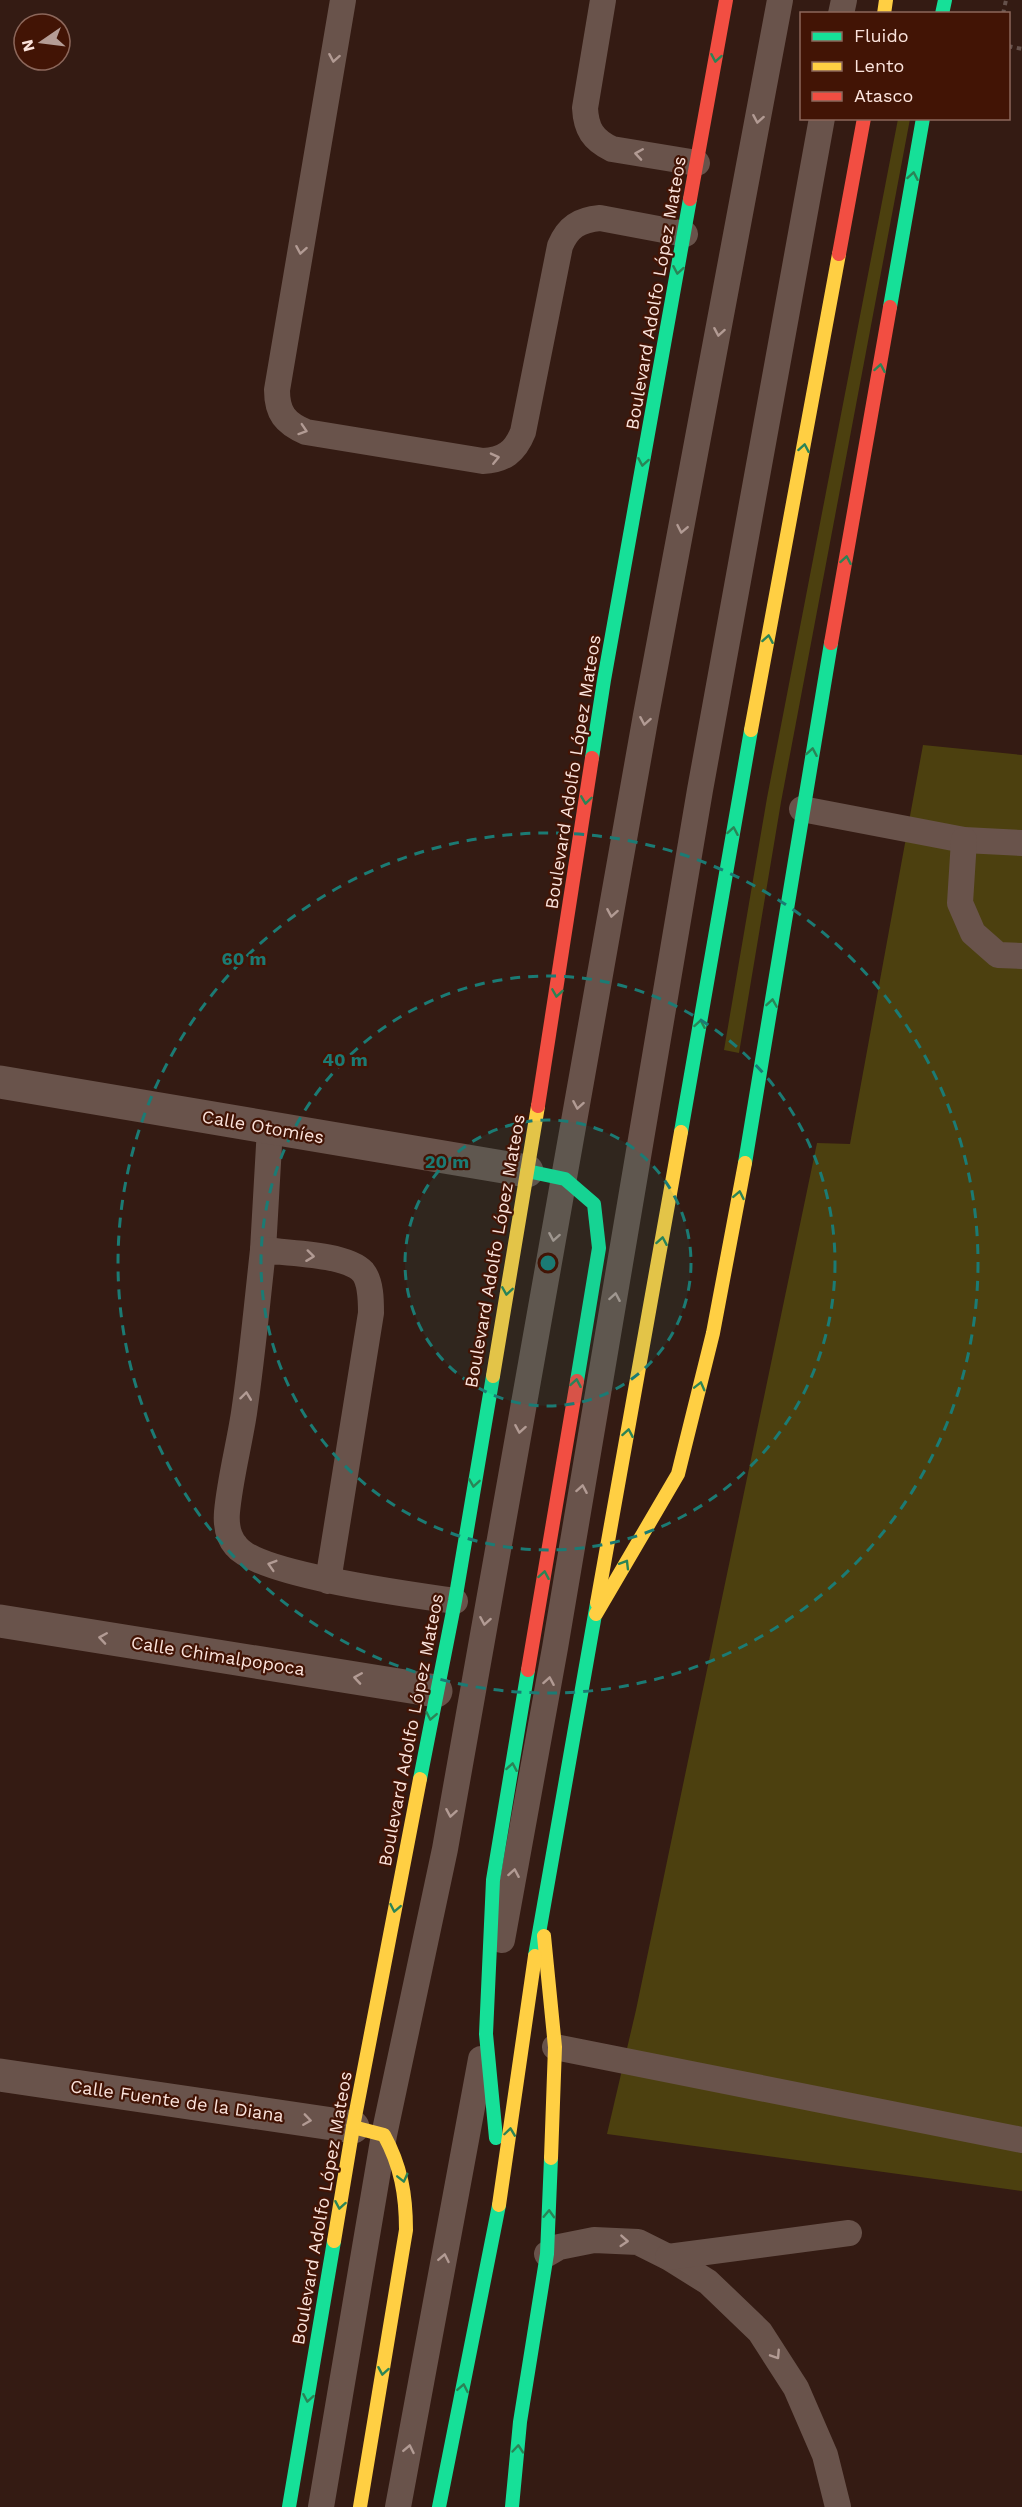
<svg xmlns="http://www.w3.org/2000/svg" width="1022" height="2507" font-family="'Work Sans',sans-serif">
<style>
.green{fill:#4c400f}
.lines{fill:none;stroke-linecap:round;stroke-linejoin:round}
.path{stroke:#65514b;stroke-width:4;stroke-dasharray:4.5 4.5;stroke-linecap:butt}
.lane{stroke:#69534b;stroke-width:26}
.street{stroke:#69534b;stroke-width:33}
.fast{stroke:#16e098;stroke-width:14}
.slow{stroke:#ffcf43;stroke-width:14}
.jam{stroke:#f24e42;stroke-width:14}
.oneway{stroke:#b29b94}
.oneway2{stroke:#2a8456}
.ring{fill:none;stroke:#1b7b74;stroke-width:3;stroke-dasharray:10 8}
.labels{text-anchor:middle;stroke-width:4.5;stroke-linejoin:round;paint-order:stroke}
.street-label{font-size:18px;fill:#fbe3dc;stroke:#421405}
.centre{fill:#1b7b74;stroke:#421405;stroke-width:3}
.ring-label{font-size:18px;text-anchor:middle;font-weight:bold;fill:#1b7b74;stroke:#421405;stroke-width:4.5;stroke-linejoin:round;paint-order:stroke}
</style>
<rect width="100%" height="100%" fill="#341b13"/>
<g class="green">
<polygon points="898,119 910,119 781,802 739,1053 724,1050 767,798"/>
<polygon points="923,745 1022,755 1022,2191 607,2134 636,2010 817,1143 850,1144"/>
</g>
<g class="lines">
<g class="path">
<polyline points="1003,14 1006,0"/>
<polyline points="1008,46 1022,49"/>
</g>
<g class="lane">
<path d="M343,0L277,390C277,413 285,423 306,432L483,461C504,460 515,452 523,432L560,246C568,227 579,220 600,218L685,234"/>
<path d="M603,0L585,108C586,129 593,140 612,149L697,163"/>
<polyline points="841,14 844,0"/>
<polyline points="802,809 964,840 1022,843"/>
<polyline points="964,840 960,903 973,933 998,955 1022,956"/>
<polyline points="263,1250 270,1128"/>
<path d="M328,1581L371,1313C371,1301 371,1282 363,1272C347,1254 287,1253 263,1250C257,1304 252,1359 244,1413C239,1446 230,1479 227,1512C226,1524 228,1537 236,1546C258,1575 414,1595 455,1601"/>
<polyline points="502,1940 555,1648 700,790 822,118"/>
<polyline points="555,2047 1022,2140"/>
<polyline points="547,2254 559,2247 594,2240 638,2242 668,2257 708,2282 760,2332 796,2388 825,2455 838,2507"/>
<polyline points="668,2257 849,2233"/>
<polyline points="321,2507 384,2135 445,1849 646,715 780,0"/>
<polyline points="398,2507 481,2059"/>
</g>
<g class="street">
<polyline points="0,1082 527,1171"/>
<polyline points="0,1621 436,1691"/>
<polyline points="0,2075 353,2127"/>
</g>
<g class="fast">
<polyline points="942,14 945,0"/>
<polyline points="890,307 923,118"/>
<polyline points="592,758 604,680 690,199"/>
<polyline points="681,1132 751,730"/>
<polyline points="745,1163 831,643"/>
<polyline points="527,1171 565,1179 594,1204 599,1248 577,1381"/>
<polyline points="420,1779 455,1601 493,1376"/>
<polyline points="535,1956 597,1603"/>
<polyline points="496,2138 486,2034 493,1880 528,1670"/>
<polyline points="289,2507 334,2241"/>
<polyline points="439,2507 499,2205"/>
<polyline points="512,2507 520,2422 547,2254 551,2158"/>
</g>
<g class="slow">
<polyline points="884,14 886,0"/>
<polyline points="751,730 839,254"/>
<polyline points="493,1376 538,1106"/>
<polyline points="597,1603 681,1132"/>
<polyline points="596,1614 678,1474 713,1333 745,1163"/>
<polyline points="544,1936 555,2047 551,2158"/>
<path d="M353,2127L384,2135C401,2166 406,2195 406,2230L360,2507"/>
<polyline points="499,2205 535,1956"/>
<polyline points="334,2241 353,2127 420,1779"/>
</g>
<g class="jam">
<polyline points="690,199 726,0"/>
<polyline points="839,254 864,118"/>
<polyline points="831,643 890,307"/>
<polyline points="538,1106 592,758"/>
<polyline points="528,1670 577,1381"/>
</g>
</g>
<defs><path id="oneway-chevron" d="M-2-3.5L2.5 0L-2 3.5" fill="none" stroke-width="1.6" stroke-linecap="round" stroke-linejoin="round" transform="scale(1.5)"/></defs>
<g class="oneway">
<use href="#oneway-chevron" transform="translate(334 58) rotate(100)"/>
<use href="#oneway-chevron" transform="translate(758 119) rotate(100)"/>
<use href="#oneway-chevron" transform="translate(639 154) rotate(-171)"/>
<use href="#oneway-chevron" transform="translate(301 250) rotate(100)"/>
<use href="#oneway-chevron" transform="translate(719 332) rotate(100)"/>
<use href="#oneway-chevron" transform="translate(303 430) rotate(18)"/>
<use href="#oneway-chevron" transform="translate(495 458) rotate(-13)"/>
<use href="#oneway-chevron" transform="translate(682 529) rotate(101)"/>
<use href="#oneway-chevron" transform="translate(645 721) rotate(100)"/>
<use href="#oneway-chevron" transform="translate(612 913) rotate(100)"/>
<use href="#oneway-chevron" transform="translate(578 1105) rotate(100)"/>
<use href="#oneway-chevron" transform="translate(554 1237) rotate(100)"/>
<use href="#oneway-chevron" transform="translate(310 1256) rotate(7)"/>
<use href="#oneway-chevron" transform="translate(615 1297) rotate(-80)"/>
<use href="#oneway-chevron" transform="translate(246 1396) rotate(-83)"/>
<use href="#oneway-chevron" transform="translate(520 1429) rotate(100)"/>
<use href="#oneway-chevron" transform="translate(582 1489) rotate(-80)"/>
<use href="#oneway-chevron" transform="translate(272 1565) rotate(-163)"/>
<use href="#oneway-chevron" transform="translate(485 1621) rotate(100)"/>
<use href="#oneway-chevron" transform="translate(103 1638) rotate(-171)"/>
<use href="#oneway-chevron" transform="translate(358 1678) rotate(-171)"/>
<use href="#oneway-chevron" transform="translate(549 1681) rotate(-80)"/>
<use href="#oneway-chevron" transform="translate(451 1813) rotate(100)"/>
<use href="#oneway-chevron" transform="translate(514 1873) rotate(-80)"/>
<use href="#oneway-chevron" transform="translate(307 2120) rotate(8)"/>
<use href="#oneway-chevron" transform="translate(624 2241) rotate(4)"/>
<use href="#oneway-chevron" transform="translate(444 2258) rotate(-79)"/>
<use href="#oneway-chevron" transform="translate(776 2355) rotate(57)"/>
<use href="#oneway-chevron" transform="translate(409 2449) rotate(-79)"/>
</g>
<g class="oneway2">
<use href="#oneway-chevron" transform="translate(716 58) rotate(100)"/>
<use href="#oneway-chevron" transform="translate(913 176) rotate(-80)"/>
<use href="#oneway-chevron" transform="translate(678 270) rotate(100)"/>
<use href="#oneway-chevron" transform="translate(880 368) rotate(-80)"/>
<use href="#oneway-chevron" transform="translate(804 448) rotate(-80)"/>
<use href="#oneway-chevron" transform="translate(643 462) rotate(100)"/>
<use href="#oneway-chevron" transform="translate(846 560) rotate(-80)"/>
<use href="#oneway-chevron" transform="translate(768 639) rotate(-80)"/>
<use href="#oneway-chevron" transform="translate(812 752) rotate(-80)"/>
<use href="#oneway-chevron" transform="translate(586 800) rotate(98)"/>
<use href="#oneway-chevron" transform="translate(733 831) rotate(-80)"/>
<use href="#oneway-chevron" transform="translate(557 993) rotate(99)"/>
<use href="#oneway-chevron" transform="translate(772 1003) rotate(-81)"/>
<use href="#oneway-chevron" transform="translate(700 1024) rotate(-80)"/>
<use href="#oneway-chevron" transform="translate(739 1195) rotate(-79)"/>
<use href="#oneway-chevron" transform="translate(662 1241) rotate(-80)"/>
<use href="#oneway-chevron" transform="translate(507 1291) rotate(99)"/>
<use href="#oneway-chevron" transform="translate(576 1383) rotate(-80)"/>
<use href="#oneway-chevron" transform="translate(700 1386) rotate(-76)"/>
<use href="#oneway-chevron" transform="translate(628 1433) rotate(-80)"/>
<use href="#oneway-chevron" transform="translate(474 1483) rotate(99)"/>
<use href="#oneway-chevron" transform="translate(625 1564) rotate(-59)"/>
<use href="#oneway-chevron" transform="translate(544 1575) rotate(-80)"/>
<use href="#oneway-chevron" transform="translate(431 1716) rotate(101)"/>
<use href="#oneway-chevron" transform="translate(512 1767) rotate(-80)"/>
<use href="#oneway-chevron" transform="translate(395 1908) rotate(101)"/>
<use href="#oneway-chevron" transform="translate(510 2132) rotate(-82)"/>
<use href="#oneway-chevron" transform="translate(403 2178) rotate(76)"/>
<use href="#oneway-chevron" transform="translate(340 2205) rotate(100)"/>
<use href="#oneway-chevron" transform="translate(549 2214) rotate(-88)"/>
<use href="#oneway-chevron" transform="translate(383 2371) rotate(100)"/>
<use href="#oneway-chevron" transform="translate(463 2388) rotate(-79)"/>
<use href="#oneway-chevron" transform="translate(308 2398) rotate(100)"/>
<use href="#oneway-chevron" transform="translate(518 2449) rotate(-85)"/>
</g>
<circle cx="548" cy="1263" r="143" fill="#1b7b74" fill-opacity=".12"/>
<g class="ring">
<circle cx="548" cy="1263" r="143"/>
<circle cx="548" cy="1263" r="287"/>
<circle cx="548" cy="1263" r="430"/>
</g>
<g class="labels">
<g class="street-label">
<text transform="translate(656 293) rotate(-80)" y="6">Boulevard Adolfo López Mateos</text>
<text transform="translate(573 772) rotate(-81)" y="6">Boulevard Adolfo López Mateos</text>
<text transform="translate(263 1127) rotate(10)" y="6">Calle Otomíes</text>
<text transform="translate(495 1251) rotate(-80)" y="6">Boulevard Adolfo López Mateos</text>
<text transform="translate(218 1656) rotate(9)" y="6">Calle Chimalpopoca</text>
<text transform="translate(411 1730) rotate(-79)" y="6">Boulevard Adolfo López Mateos</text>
<text transform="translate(177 2101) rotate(8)" y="6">Calle Fuente de la Diana</text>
<text transform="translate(322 2208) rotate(-80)" y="6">Boulevard Adolfo López Mateos</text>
</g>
</g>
<circle cx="548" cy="1263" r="9" class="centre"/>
<g class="ring-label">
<text x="244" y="965">60 m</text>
<text x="345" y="1066">40 m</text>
<text x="447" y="1168">20 m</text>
</g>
<rect x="800" y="12" width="210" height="108" fill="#421405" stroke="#8c675b" stroke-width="1.5"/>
<rect x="812" y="32" width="30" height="9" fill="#16e098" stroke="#8c675b" stroke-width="1.5"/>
<text x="854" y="42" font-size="18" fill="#fbe3dc">Fluido</text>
<rect x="812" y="62" width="30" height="9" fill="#ffcf43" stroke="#8c675b" stroke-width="1.5"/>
<text x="854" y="72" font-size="18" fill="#fbe3dc">Lento</text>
<rect x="812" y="92" width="30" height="9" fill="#f24e42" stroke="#8c675b" stroke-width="1.5"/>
<text x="854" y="102" font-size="18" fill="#fbe3dc">Atasco</text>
<g transform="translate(42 42) rotate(256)"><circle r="28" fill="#421405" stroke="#8c675b" stroke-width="1.5"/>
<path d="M0-4.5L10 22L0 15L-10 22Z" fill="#b59d96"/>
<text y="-9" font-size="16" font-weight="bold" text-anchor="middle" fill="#fbe3dc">N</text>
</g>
</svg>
